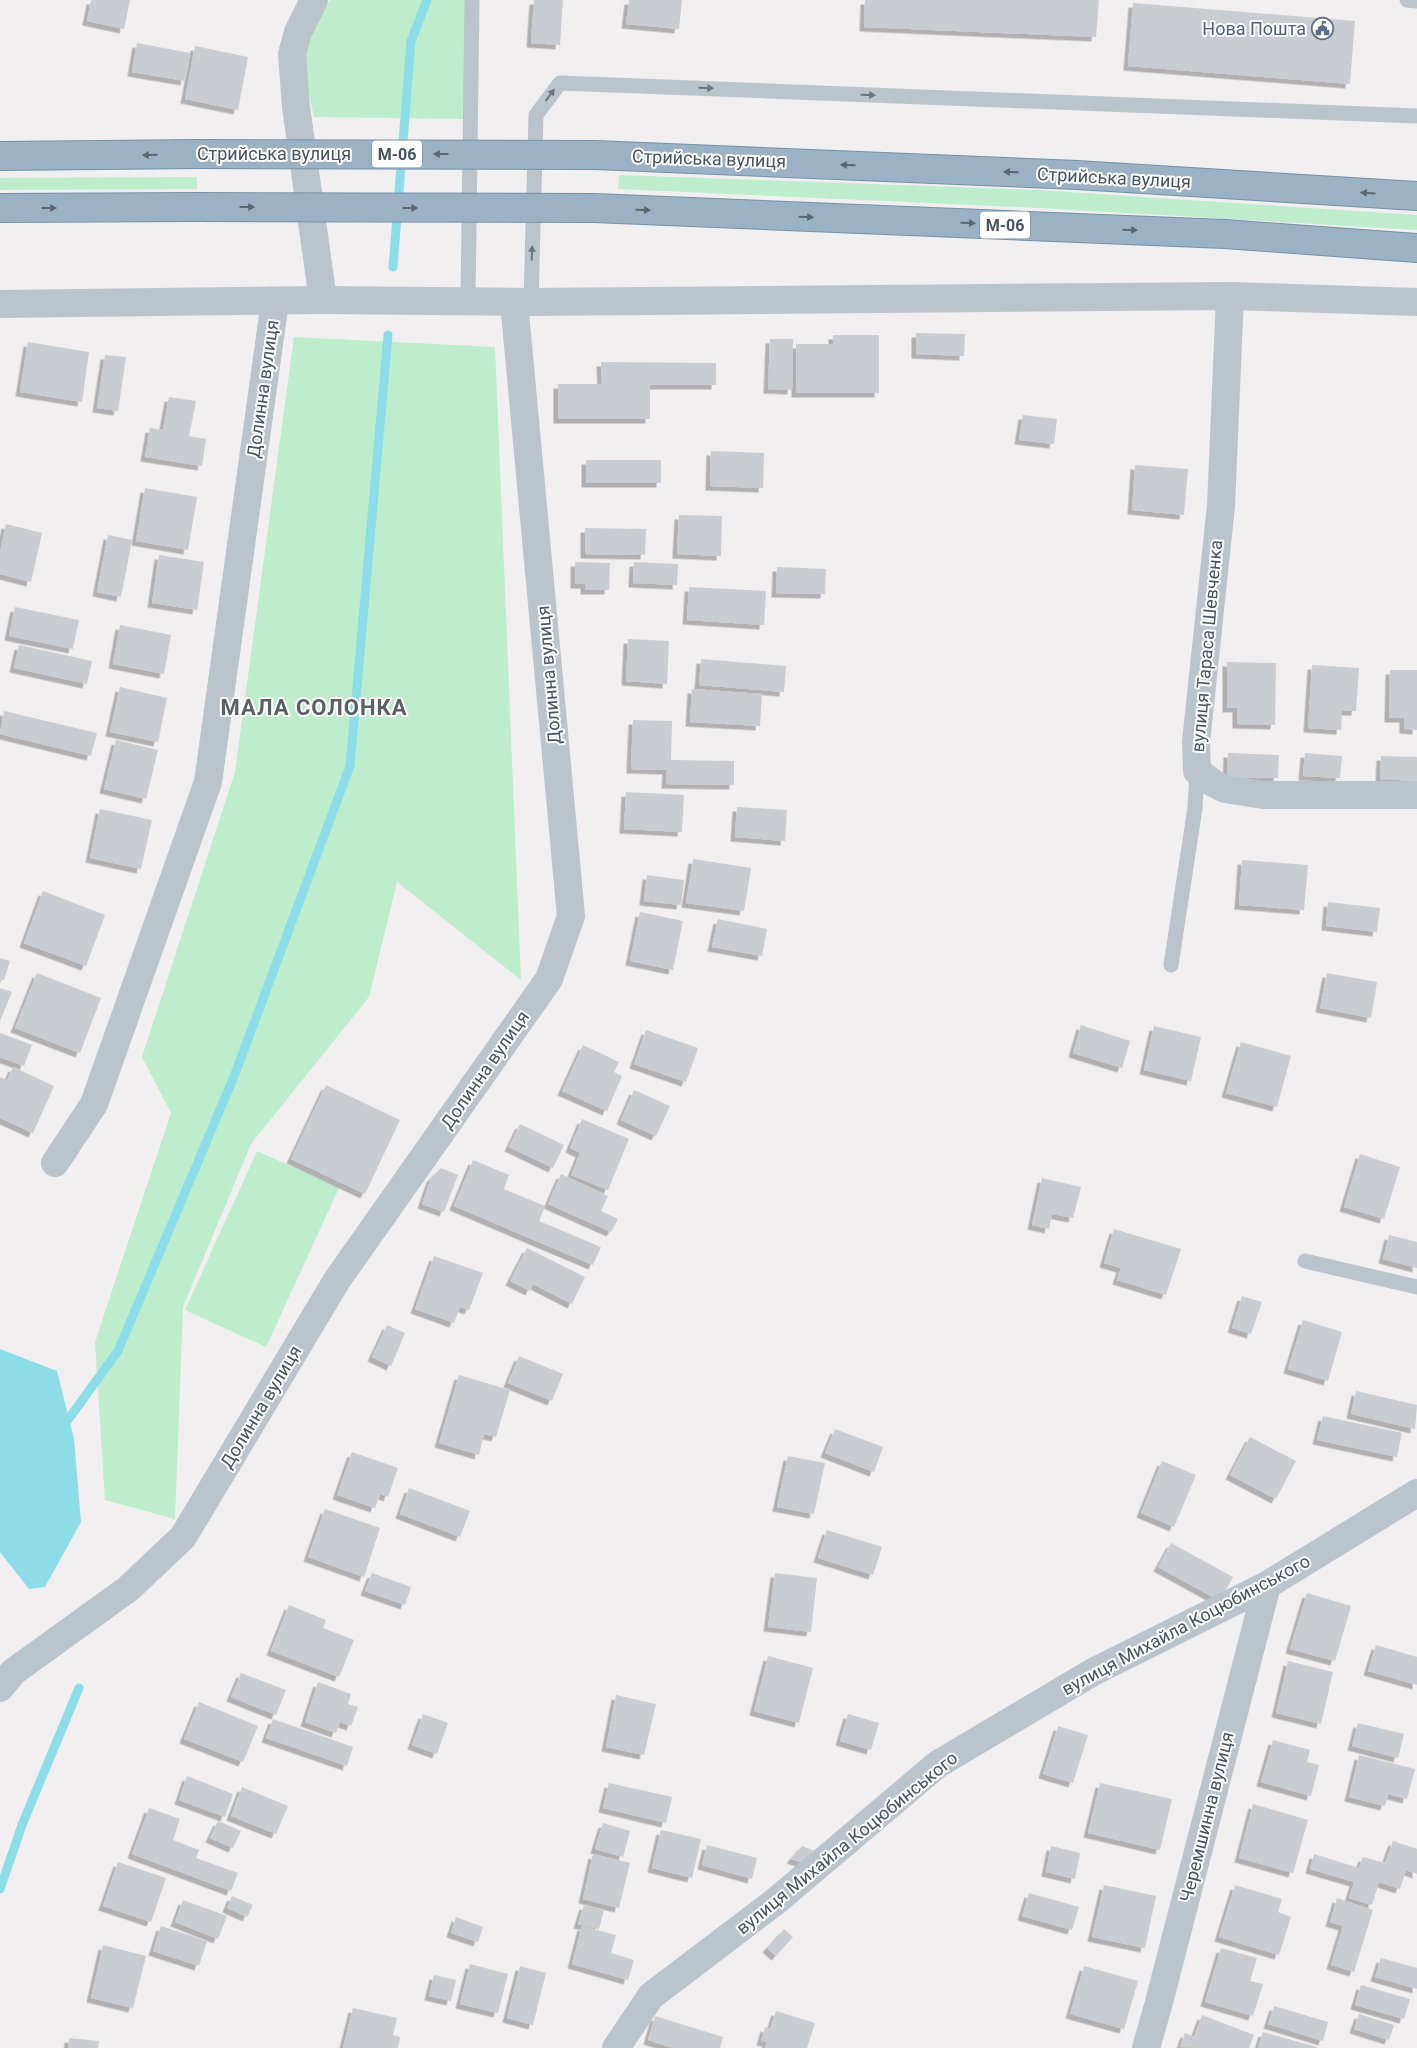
<svg xmlns="http://www.w3.org/2000/svg" width="1417" height="2048" font-family="Roboto,sans-serif">
<style>
.green{fill:#beedcd}
.water{fill:#8ddde9}
.lines{fill:none;stroke-linecap:round;stroke-linejoin:round}
.stream{stroke:#8ddde9;stroke-width:9}
.building{fill:#c9ccd1;filter:url(#shadow)}
.trunk-casing{stroke:#7391a8;stroke-width:30}
.service{stroke:#bbc4cb;stroke-width:15}
.minor{stroke:#bbc4cb;stroke-width:28}
.trunk{stroke:#9cb2c4;stroke-width:28}
.trunk-bridge-casing{stroke:#7391a8;stroke-width:30;stroke-linecap:butt}
.trunk-bridge{stroke:#9cb2c4;stroke-width:28}
.oneway{fill:#6a767d}
.oneway2{fill:#586771}
.labels{text-anchor:middle;stroke-width:4;stroke-linejoin:round;paint-order:stroke}
.shield{fill:#fff;stroke:#7e878d;stroke-width:1}
.shield-label{font-size:16px;font-weight:bold;fill:#47545c}
.service-label{font-size:18px;fill:#4e5e75;stroke:#fff;text-anchor:end}
.street-label{font-size:18px;fill:#47545c;stroke:#fff}
.district-label{font-size:22px;font-weight:bold;letter-spacing:1px;fill:#5b6063;stroke:#fff}
</style>
<defs>
<filter id="shadow"><feDropShadow dx="-4.5" dy="4.5" stdDeviation="0" flood-color="#0004"/></filter>
</defs>
<rect width="100%" height="100%" fill="#f1efef"/>
<g class="green">
<polygon points="330,0 478,0 469,119 314,117 299,50"/>
<polygon points="619,175 1038,190 1417,215 1417,230 1039,208 618,189"/>
<polygon points="197,177 197,189 0,190 0,178"/>
<polygon points="294,337 495,347 521,980 397,882 369,997 251,1144 183,1307 175,1519 105,1500 95,1342 171,1113 142,1057 235,772"/>
<polygon points="257,1151 339,1188 266,1347 185,1310"/>
</g>
<polygon class="water" points="0,1349 57,1371 74,1439 81,1522 45,1587 29,1589 0,1552"/>
<g class="lines">
<g class="stream">
<polyline points="393,267 411,41 427,0"/>
<polyline points="62,1428 118,1351 235,1074 350,766 388,335"/>
<polyline points="0,1889 22,1825 79,1688"/>
</g>
</g>
<g class="building">
<polygon points="91,0 130,0 124,29 87,21"/>
<polygon points="534,0 563,0 560,45 531,43"/>
<polygon points="629,0 682,0 679,29 626,24"/>
<polygon points="865,0 1099,0 1096,37 864,27"/>
<polygon points="1133,3 1355,21 1350,84 1128,66"/>
<polygon points="137,43 190,53 185,81 132,72"/>
<polygon points="195,46 248,57 238,110 185,99"/>
<polygon points="916,333 965,334 964,356 916,354"/>
<polygon points="833,335 879,335 879,393 796,393 796,344 833,344"/>
<polygon points="770,339 793,339 792,390 768,389"/>
<polygon points="28,342 89,352 82,402 20,392"/>
<polygon points="105,355 126,357 118,411 97,408"/>
<polygon points="601,362 716,363 716,385 650,385 650,419 558,419 558,384 602,384"/>
<polygon points="169,397 196,401 189,436 206,439 202,466 145,457 150,428 163,430"/>
<polygon points="1023,415 1057,419 1054,444 1019,440"/>
<polygon points="711,451 764,453 763,488 710,486"/>
<rect x="586" y="460" width="75" height="23"/>
<polygon points="1135,465 1188,469 1184,515 1132,510"/>
<polygon points="145,488 197,497 188,550 136,541"/>
<polygon points="679,515 722,516 721,556 677,554"/>
<polygon points="6,524 42,533 31,582 0,574 0,552"/>
<polygon points="585,528 646,529 645,555 585,554"/>
<polygon points="108,535 132,540 121,597 97,592"/>
<polygon points="159,555 204,562 197,610 152,603"/>
<polygon points="575,562 610,563 609,590 585,590 585,584 575,584"/>
<polygon points="634,562 678,564 677,585 633,583"/>
<polygon points="777,567 826,569 825,594 776,593"/>
<polygon points="689,587 766,591 764,625 687,620"/>
<polygon points="15,607 79,620 73,649 9,636"/>
<polygon points="120,625 171,635 164,674 113,664"/>
<polygon points="628,639 669,641 667,684 626,681"/>
<polygon points="19,645 92,661 87,684 14,668"/>
<polygon points="701,659 786,666 784,692 699,685"/>
<polygon points="1227,662 1276,663 1275,725 1237,724 1237,708 1227,708"/>
<polygon points="1312,665 1359,668 1356,711 1342,711 1341,730 1308,728"/>
<polygon points="1390,670 1417,670 1417,730 1404,729 1404,718 1389,718"/>
<polygon points="120,687 167,698 158,742 110,732"/>
<polygon points="692,689 762,694 760,726 690,722"/>
<polygon points="4,711 97,733 91,756 0,734"/>
<polygon points="633,720 672,721 671,760 734,761 734,785 666,784 667,770 631,769"/>
<polygon points="116,740 158,750 146,799 104,789"/>
<polygon points="1228,753 1279,755 1278,778 1227,777"/>
<polygon points="1305,753 1342,756 1340,778 1303,776"/>
<polygon points="1381,756 1417,757 1417,781 1380,779"/>
<polygon points="626,792 684,795 682,832 624,829"/>
<polygon points="737,807 787,810 785,841 735,837"/>
<polygon points="100,809 152,820 141,869 90,858"/>
<polygon points="693,859 751,868 744,911 686,903"/>
<polygon points="1242,860 1308,865 1304,910 1239,905"/>
<polygon points="647,875 684,880 681,905 644,901"/>
<polygon points="43,891 105,915 86,966 24,943"/>
<polygon points="1328,902 1380,908 1377,932 1326,926"/>
<polygon points="640,912 683,921 673,970 630,961"/>
<polygon points="718,919 767,929 762,956 712,947"/>
<polygon points="0,958 10,961 4,980 0,979"/>
<polygon points="37,973 101,998 80,1053 15,1028"/>
<polygon points="1327,973 1377,982 1371,1018 1320,1008"/>
<polygon points="0,988 12,992 0,1021"/>
<polygon points="1081,1025 1130,1041 1122,1068 1073,1053"/>
<polygon points="1154,1026 1201,1037 1191,1081 1144,1070"/>
<polygon points="646,1030 698,1048 686,1082 634,1064"/>
<polygon points="0,1033 32,1045 24,1066 0,1057"/>
<polygon points="1241,1042 1291,1056 1277,1107 1226,1093"/>
<polygon points="583,1045 619,1062 614,1072 622,1076 607,1111 562,1091"/>
<polygon points="13,1067 54,1086 33,1133 0,1118 0,1077 7,1080"/>
<polygon points="326,1085 400,1120 365,1194 291,1159"/>
<polygon points="634,1090 670,1106 656,1136 621,1120"/>
<polygon points="582,1119 629,1139 608,1190 571,1175 580,1153 570,1148"/>
<polygon points="520,1124 564,1145 553,1168 509,1147"/>
<polygon points="1360,1154 1400,1167 1384,1219 1344,1207"/>
<polygon points="473,1160 509,1175 504,1189 545,1206 539,1221 601,1247 593,1265 454,1206"/>
<polygon points="441,1168 458,1175 444,1212 422,1204 431,1178"/>
<polygon points="561,1174 608,1196 601,1211 618,1219 611,1232 548,1204"/>
<polygon points="1042,1178 1081,1187 1073,1218 1052,1214 1049,1229 1032,1225"/>
<polygon points="1114,1229 1181,1249 1166,1295 1117,1280 1121,1268 1104,1263"/>
<polygon points="1389,1235 1417,1242 1417,1268 1383,1259"/>
<polygon points="527,1248 585,1277 572,1304 533,1284 530,1291 510,1281"/>
<polygon points="434,1256 483,1273 469,1310 460,1307 454,1323 415,1309"/>
<polygon points="1242,1296 1262,1302 1251,1334 1232,1328"/>
<polygon points="1303,1320 1342,1332 1328,1381 1288,1369"/>
<polygon points="387,1325 405,1333 391,1366 372,1357"/>
<polygon points="519,1356 563,1374 552,1401 508,1383"/>
<polygon points="459,1375 510,1390 496,1437 484,1434 479,1455 439,1443"/>
<polygon points="1356,1391 1417,1405 1415,1429 1351,1414"/>
<polygon points="1323,1416 1402,1433 1397,1457 1317,1440"/>
<polygon points="835,1429 883,1447 874,1472 825,1453"/>
<polygon points="1250,1437 1296,1461 1276,1499 1230,1475"/>
<polygon points="352,1452 398,1468 388,1497 380,1494 375,1508 337,1495"/>
<polygon points="788,1456 825,1463 814,1514 777,1507"/>
<polygon points="1162,1461 1196,1475 1174,1527 1141,1513"/>
<polygon points="409,1488 470,1511 460,1537 400,1514"/>
<polygon points="325,1509 380,1528 364,1577 308,1557"/>
<polygon points="827,1530 882,1547 873,1575 818,1558"/>
<polygon points="1171,1543 1233,1577 1220,1601 1158,1567"/>
<polygon points="372,1573 411,1587 405,1605 365,1591"/>
<polygon points="775,1573 817,1578 811,1632 768,1627"/>
<polygon points="1307,1593 1351,1606 1335,1661 1290,1649"/>
<polygon points="289,1605 326,1620 323,1628 354,1640 339,1677 271,1651"/>
<polygon points="1376,1645 1417,1657 1417,1685 1368,1671"/>
<polygon points="768,1656 813,1668 799,1723 754,1711"/>
<polygon points="1288,1661 1333,1672 1321,1724 1276,1713"/>
<polygon points="241,1673 286,1690 276,1715 231,1697"/>
<polygon points="318,1682 351,1694 348,1704 358,1707 351,1726 340,1722 336,1733 305,1722"/>
<polygon points="616,1695 656,1704 644,1755 606,1747"/>
<polygon points="199,1702 258,1726 243,1762 184,1739"/>
<polygon points="423,1714 448,1723 437,1754 412,1745"/>
<polygon points="848,1714 879,1723 871,1750 840,1741"/>
<polygon points="273,1719 353,1747 347,1766 266,1738"/>
<polygon points="1358,1723 1404,1734 1398,1758 1352,1746"/>
<polygon points="1058,1726 1088,1735 1073,1783 1043,1774"/>
<polygon points="1273,1740 1310,1750 1307,1762 1319,1765 1311,1796 1261,1782"/>
<polygon points="1359,1755 1415,1769 1407,1799 1388,1794 1385,1806 1349,1797"/>
<polygon points="187,1776 233,1794 225,1817 179,1800"/>
<polygon points="609,1783 672,1797 666,1823 603,1808"/>
<polygon points="1100,1783 1172,1799 1160,1850 1088,1833"/>
<polygon points="242,1787 288,1806 276,1834 231,1816"/>
<polygon points="1253,1804 1308,1820 1293,1873 1239,1858"/>
<polygon points="149,1808 180,1819 173,1840 199,1850 196,1858 238,1873 231,1891 132,1854"/>
<polygon points="218,1821 241,1831 233,1848 210,1838"/>
<polygon points="603,1823 630,1831 623,1857 595,1849"/>
<polygon points="661,1830 701,1839 692,1878 652,1868"/>
<polygon points="1393,1841 1417,1849 1417,1874 1406,1870 1400,1889 1379,1882 1372,1905 1349,1898 1354,1882 1310,1869 1314,1854 1359,1868 1363,1857 1385,1863"/>
<polygon points="707,1845 757,1858 752,1879 702,1865"/>
<polygon points="802,1846 820,1853 806,1864 791,1859"/>
<polygon points="1051,1846 1080,1853 1075,1879 1046,1872"/>
<polygon points="593,1854 630,1863 619,1908 583,1899"/>
<polygon points="118,1862 166,1878 151,1922 103,1906"/>
<polygon points="1104,1885 1156,1896 1145,1948 1092,1937"/>
<polygon points="1235,1885 1282,1899 1278,1912 1291,1917 1279,1955 1219,1937"/>
<polygon points="1029,1893 1079,1907 1072,1930 1022,1916"/>
<polygon points="232,1896 253,1905 247,1917 227,1908"/>
<polygon points="1337,1898 1373,1910 1354,1972 1331,1965 1343,1926 1330,1922"/>
<polygon points="183,1900 227,1916 218,1939 175,1922"/>
<polygon points="584,1905 604,1910 599,1929 578,1924"/>
<polygon points="456,1917 483,1927 478,1942 451,1933"/>
<polygon points="161,1926 207,1941 199,1966 153,1951"/>
<polygon points="582,1926 616,1935 611,1953 634,1960 628,1980 572,1964"/>
<polygon points="784,1929 793,1937 776,1956 767,1948"/>
<polygon points="103,1945 146,1956 133,2008 91,1998"/>
<polygon points="1221,1948 1257,1958 1250,1981 1263,1984 1253,2016 1205,2002"/>
<polygon points="1381,1958 1417,1968 1417,1989 1375,1977"/>
<polygon points="470,1964 508,1974 498,2013 460,2004"/>
<polygon points="520,1966 546,1973 533,2025 507,2018"/>
<polygon points="1084,1966 1138,1981 1124,2029 1070,2014"/>
<polygon points="434,1975 456,1980 451,2001 429,1996"/>
<polygon points="1361,1985 1410,1999 1404,2019 1355,2005"/>
<polygon points="1274,2006 1328,2022 1323,2041 1268,2024"/>
<polygon points="353,2008 397,2018 393,2035 400,2037 398,2048 343,2048"/>
<polygon points="776,2011 815,2023 807,2048 765,2048 767,2042 761,2041 765,2027 770,2029"/>
<polygon points="1359,2014 1394,2025 1389,2040 1354,2029"/>
<polygon points="1202,2015 1254,2035 1249,2048 1180,2047 1185,2033 1194,2037"/>
<polygon points="655,2016 723,2037 720,2048 673,2048 648,2040"/>
<polygon points="1263,2032 1317,2047 1317,2048 1258,2048"/>
<polygon points="69,2038 99,2041 98,2048 68,2048"/>
</g>
<g class="lines">
<defs>
<g id="trunk">
<polyline points="595,155 1077,175 1417,196"/>
<polyline points="0,156 199,154"/>
<polyline points="0,208 198,207"/>
<polyline points="594,208 1225,234 1417,248"/>
</g>
</defs>
<use href="#trunk" class="trunk-casing"/>
<g class="service">
<polyline points="1407,0 1417,1"/>
<polyline points="468,301 472,0"/>
<polyline points="531,302 536,115 560,83 1417,116"/>
<polyline points="1171,965 1195,808 1197,771"/>
<polyline points="1305,1261 1417,1287"/>
</g>
<g class="minor">
<polyline points="314,0 298,32 292,54 296,107 323,300"/>
<polyline points="1230,296 1221,506 1196,742 1197,771 1213,783 1225,789 1263,795 1417,795"/>
<polyline points="0,304 323,300 531,302 1230,296 1417,302"/>
<polyline points="55,1163 94,1104 208,782 275,301"/>
<polyline points="0,1688 13,1672 128,1589 183,1537 337,1280 549,979 571,916 514,302"/>
<polyline points="616,2048 651,1996 776,1901 938,1764 1093,1672 1267,1585 1417,1493"/>
<polyline points="1146,2048 1158,2006 1267,1585"/>
</g>
<use href="#trunk" class="trunk"/>
<defs>
<g id="trunk-bridge">
<polyline points="199,154 595,155"/>
<polyline points="198,207 594,208"/>
</g>
</defs>
<use href="#trunk-bridge" class="trunk-bridge-casing"/>
<use href="#trunk-bridge" class="trunk-bridge"/>
</g>
<defs><path id="oneway-solid" d="M-6-.8H1V-3.2L6.5 0L1 3.2V.8H-6Z" transform="scale(1.25)"/></defs>
<g class="oneway">
<use href="#oneway-solid" transform="translate(706 88) rotate(2)"/>
<use href="#oneway-solid" transform="translate(550 95) rotate(-54)"/>
<use href="#oneway-solid" transform="translate(868 95) rotate(2)"/>
<use href="#oneway-solid" transform="translate(532 253) rotate(-88)"/>
</g>
<g class="oneway2">
<use href="#oneway-solid" transform="translate(441 154) rotate(-180)"/>
<use href="#oneway-solid" transform="translate(150 155) rotate(179)"/>
<use href="#oneway-solid" transform="translate(848 165) rotate(-178)"/>
<use href="#oneway-solid" transform="translate(1011 172) rotate(-178)"/>
<use href="#oneway-solid" transform="translate(1368 193) rotate(-177)"/>
<use href="#oneway-solid" transform="translate(247 207)"/>
<use href="#oneway-solid" transform="translate(49 208)"/>
<use href="#oneway-solid" transform="translate(410 208)"/>
<use href="#oneway-solid" transform="translate(643 210) rotate(2)"/>
<use href="#oneway-solid" transform="translate(806 217) rotate(2)"/>
<use href="#oneway-solid" transform="translate(968 223) rotate(2)"/>
<use href="#oneway-solid" transform="translate(1130 230) rotate(2)"/>
</g>
<defs>
<symbol id="civic-ring" viewBox="-11 -11 22 22"><circle r="9.5" fill="#fff" stroke="#5c6f8a" stroke-width="1.5"/><path d="M-.6-6.5H3V-4.5H.6V-3L4-1V1h2V6H-6V1h2V-1L-.6-3ZM-1.2 2.5V6h2.4V2.5Z" fill="#5c6f8a"/></symbol>
</defs>
<g fill-rule="evenodd">
<use href="#civic-ring" x="1310" y="16" width="25" height="25"/>
</g>
<g class="labels">
<g class="shield">
<rect x="372" y="140.5" width="50" height="27" rx="4"/>
<rect x="980" y="211.5" width="50" height="27" rx="4"/>
</g>
<g class="shield-label">
<text x="397" y="160">М-06</text>
<text x="1005" y="231">М-06</text>
</g>
<g class="service-label">
<text x="1306" y="35">Нова Пошта</text>
</g>
<g class="street-label">
<text x="274" y="160">Стрийська вулиця</text>
<text transform="translate(709 159) rotate(2)" y="6">Стрийська вулиця</text>
<text transform="translate(1114 178) rotate(3)" y="6">Стрийська вулиця</text>
<text transform="translate(263 389) rotate(-82)" y="6">Долинна вулиця</text>
<text transform="translate(1207 646) rotate(-85)" y="6">вулиця Тараса Шевченка</text>
<text transform="translate(549 675) rotate(-95)" y="6">Долинна вулиця</text>
<text transform="translate(485 1070) rotate(-55)" y="6">Долинна вулиця</text>
<text transform="translate(261 1407) rotate(-59)" y="6">Долинна вулиця</text>
<text transform="translate(1186 1625) rotate(-28)" y="6">вулиця Михайла Коцюбинського</text>
<text transform="translate(1207 1817) rotate(-76)" y="6">Черемшинна вулиця</text>
<text transform="translate(847 1843) rotate(-39)" y="6">вулиця Михайла Коцюбинського</text>
</g>
<g class="district-label">
<text x="314" y="715">МАЛА СОЛОНКА</text>
</g>
</g>
</svg>
